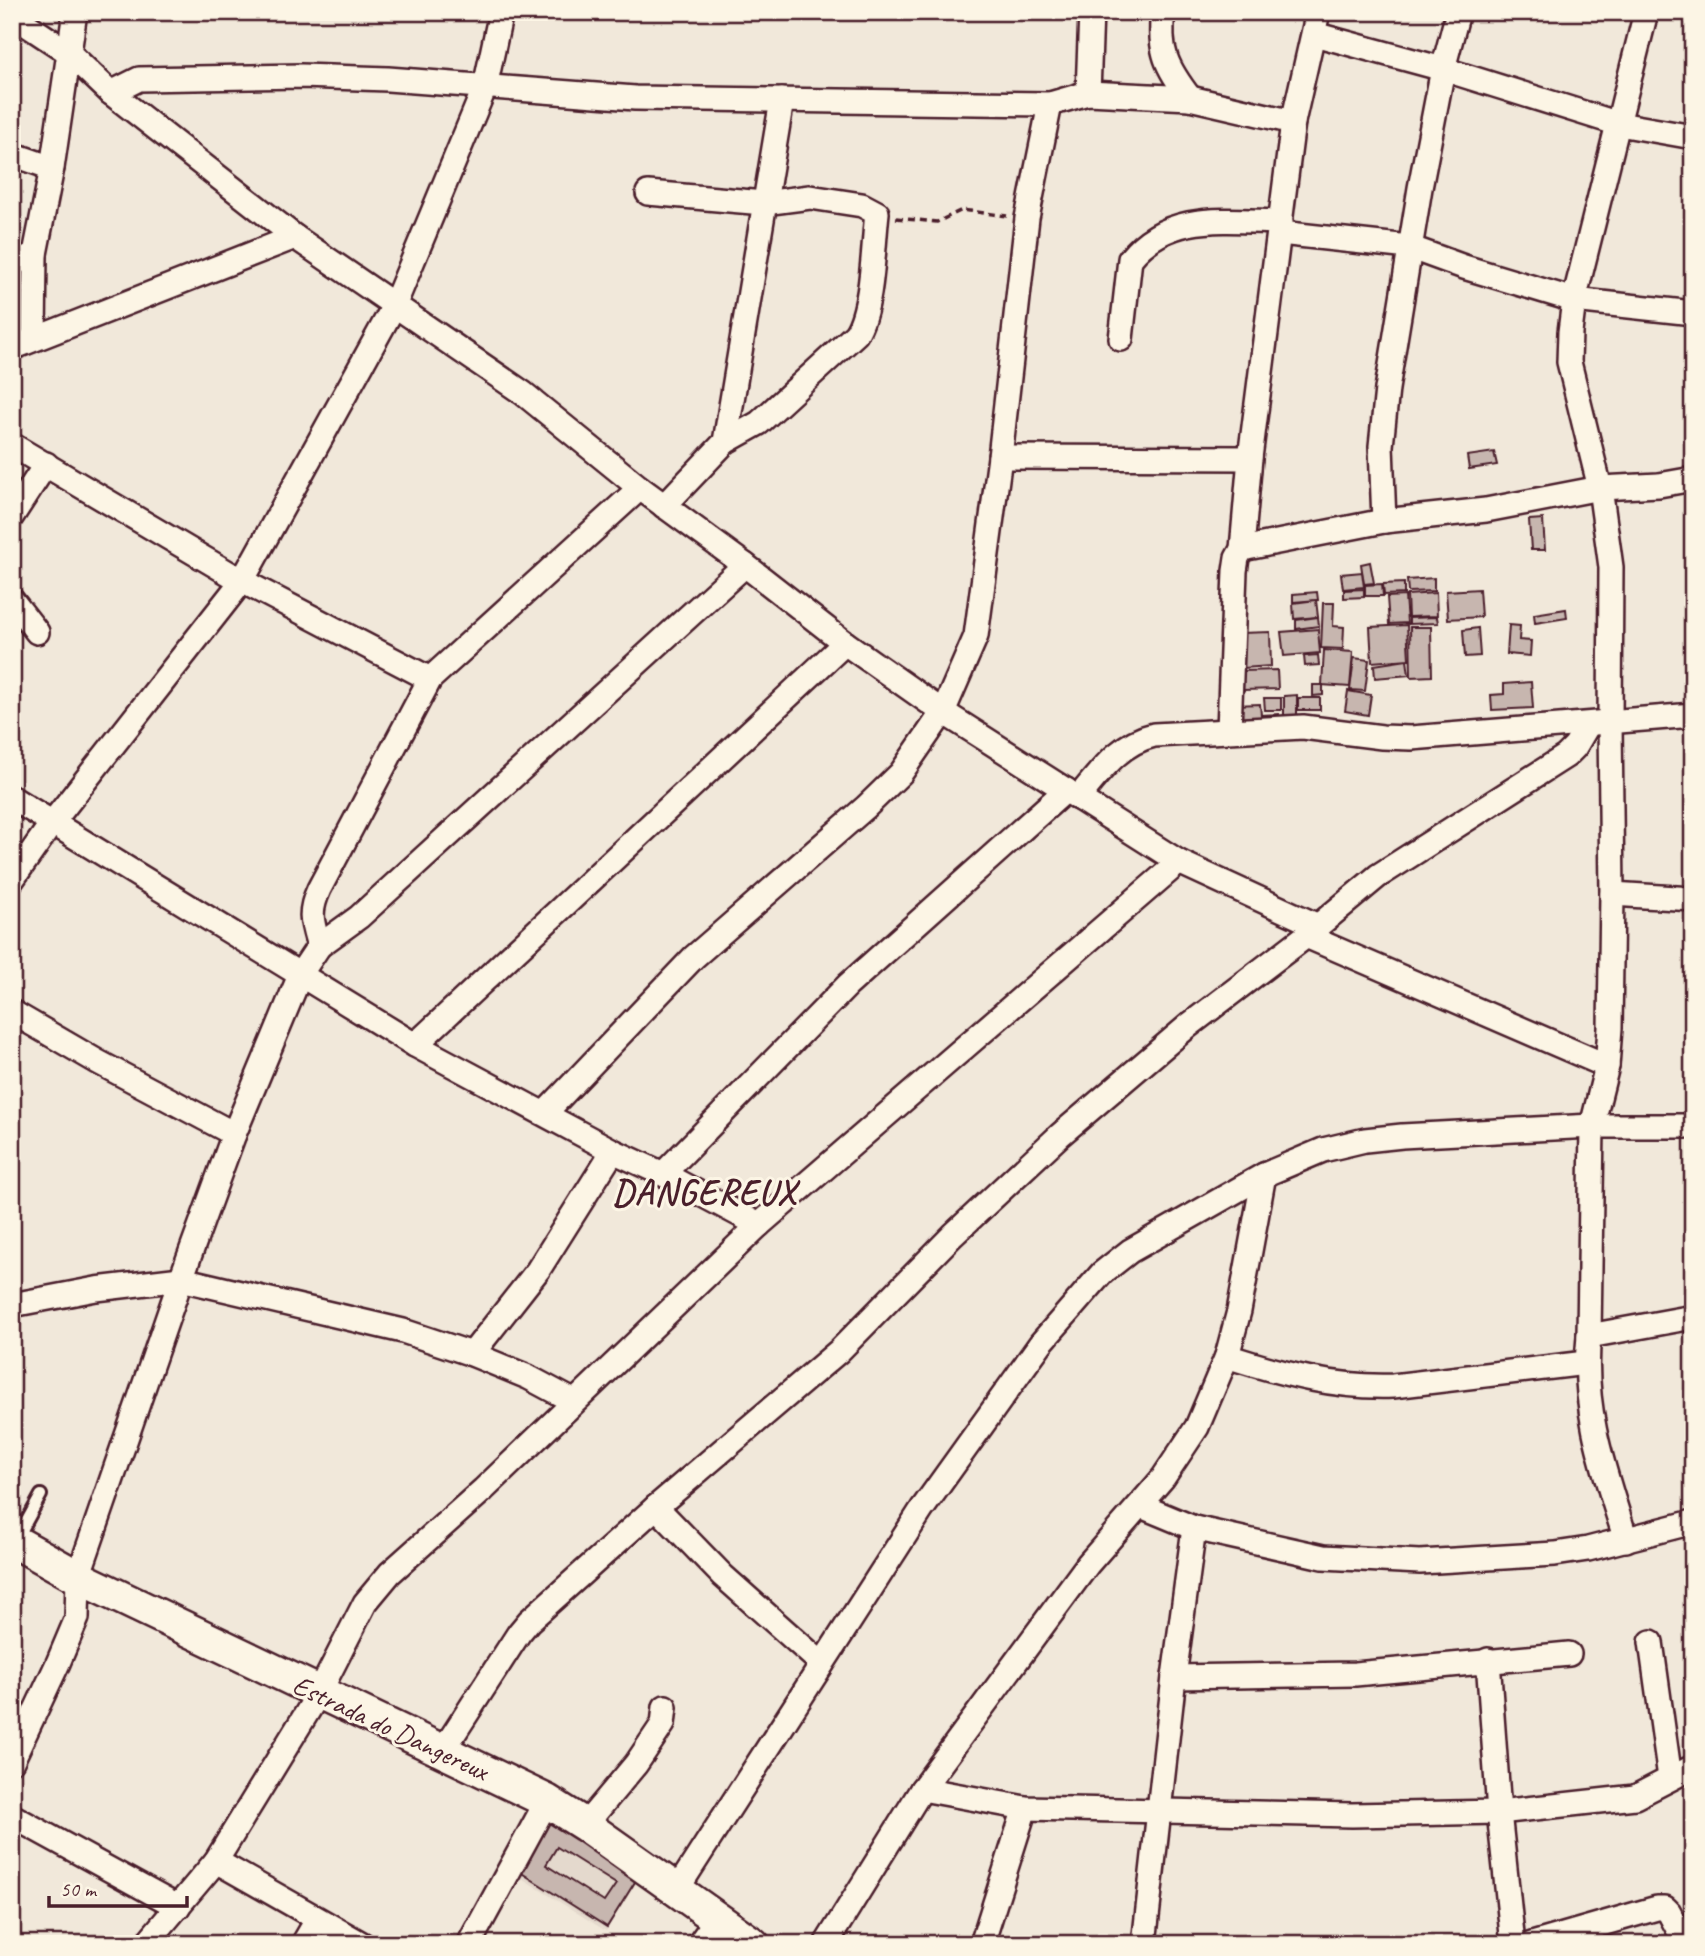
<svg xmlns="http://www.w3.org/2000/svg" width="1705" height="1956" font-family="Caveat,sans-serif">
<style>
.built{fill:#e4d9cd}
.building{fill:#c7b6af;stroke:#4a1f2b;stroke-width:2;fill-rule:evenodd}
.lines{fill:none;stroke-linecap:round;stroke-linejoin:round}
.lane-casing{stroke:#4a1f2b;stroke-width:16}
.street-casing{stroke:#4a1f2b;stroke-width:28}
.secondary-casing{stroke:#4a1f2b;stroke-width:37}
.path{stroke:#4a1f2b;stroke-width:3.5;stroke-dasharray:7 5;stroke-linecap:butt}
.lane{stroke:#fcf5e5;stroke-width:10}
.street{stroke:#fcf5e5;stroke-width:23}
.secondary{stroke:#fcf5e5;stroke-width:32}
.labels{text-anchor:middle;stroke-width:6;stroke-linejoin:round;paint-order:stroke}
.street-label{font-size:28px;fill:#4a1f2b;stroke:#fcf5e5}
.district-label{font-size:35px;font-weight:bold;letter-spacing:2px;fill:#4a1f2b;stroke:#fcf5e5}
</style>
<rect width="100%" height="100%" fill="#f1e8da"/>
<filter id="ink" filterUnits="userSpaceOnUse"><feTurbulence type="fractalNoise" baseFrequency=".0143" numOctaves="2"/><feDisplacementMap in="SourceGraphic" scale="14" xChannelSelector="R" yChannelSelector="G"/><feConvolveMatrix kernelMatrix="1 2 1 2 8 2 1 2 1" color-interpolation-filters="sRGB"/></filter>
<g filter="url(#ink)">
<polygon class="built" points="549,1819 640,1876 606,1931 515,1874"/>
<g class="building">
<polygon points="1494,452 1497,465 1469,469 1467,456"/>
<polygon points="1543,519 1545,550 1531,550 1529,520"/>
<polygon points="1370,562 1374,583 1364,584 1361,564"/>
<polygon points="1362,572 1364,587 1343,589 1341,574"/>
<polygon points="1434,578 1434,591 1408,592 1407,580"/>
<polygon points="1404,583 1404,594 1384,595 1383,584"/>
<polygon points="1382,584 1383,596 1365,596 1365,585"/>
<polygon points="1364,589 1364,597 1344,598 1344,590"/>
<polygon points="1479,589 1481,617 1448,619 1446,591"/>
<polygon points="1317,592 1318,600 1293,602 1293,594"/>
<polygon points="1436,593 1437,616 1408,617 1407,595"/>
<polygon points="1405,596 1407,623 1389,624 1387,597"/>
<polygon points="1316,600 1318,617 1294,619 1293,603"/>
<polygon points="1323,603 1334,603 1333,626 1344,627 1343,649 1321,648"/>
<polygon points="1566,609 1567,618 1535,623 1534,614"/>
<polygon points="1318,617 1319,626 1296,629 1296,620"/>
<polygon points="1437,617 1438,623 1409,624 1409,618"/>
<polygon points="1407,625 1409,659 1372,662 1370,627"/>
<polygon points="1509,625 1520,626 1519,640 1531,641 1530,656 1507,654"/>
<polygon points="1410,627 1431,627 1432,676 1411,677"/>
<polygon points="1478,628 1480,656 1465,657 1463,630"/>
<polygon points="1318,629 1320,653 1284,656 1281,632"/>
<polygon points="1270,632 1271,666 1243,668 1241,633"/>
<polygon points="1324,650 1353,652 1350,687 1322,685"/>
<polygon points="1318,655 1319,665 1305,666 1304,656"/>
<polygon points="1354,658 1369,660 1365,691 1350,690"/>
<polygon points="1407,660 1409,675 1375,678 1374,665"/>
<polygon points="1277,670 1278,689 1243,690 1243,671"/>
<polygon points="1531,682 1533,708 1492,710 1491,695 1504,694 1504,684"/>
<polygon points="1313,685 1323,685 1323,695 1313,696"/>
<polygon points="1348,691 1371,695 1368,715 1345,711"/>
<polygon points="1297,695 1297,718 1284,718 1284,696"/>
<polygon points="1264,698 1281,698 1281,710 1265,710"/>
<rect x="1298" y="698" width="22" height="12"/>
<polygon points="1260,704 1261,715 1279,714 1279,726 1235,728 1234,705"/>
<path d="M549,1822L638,1877L607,1927L520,1872ZM557,1847L616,1884L604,1902L546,1865Z"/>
</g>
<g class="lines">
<defs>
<polyline id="lane" points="17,1539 41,1495"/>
<g id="street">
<path d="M1163,12C1158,51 1167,68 1190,98"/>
<polyline points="12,15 68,52 111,93 295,237 523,393 640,488 745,565 845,643 943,712 1179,862 1318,926"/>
<polyline points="1314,34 1443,69 1619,124 1693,137"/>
<polyline points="111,93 139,79 301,76 388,79 635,98 1050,104 1088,93 1190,98 1293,122"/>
<polyline points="1088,93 1091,12"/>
<polyline points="12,154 52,168"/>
<path d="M648,193L764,203L810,197L862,205L877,213C873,247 873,307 856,334L759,423L725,442"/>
<polyline points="1280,233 1409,247 1464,267 1574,300 1693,313"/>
<polyline points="12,264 35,254"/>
<polyline points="34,338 35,254 52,168 75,12"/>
<path d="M1121,339L1130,259C1168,211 1227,221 1281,222"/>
<polyline points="12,348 295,237"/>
<polyline points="12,445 242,581 430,679"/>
<polyline points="1000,457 1250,458"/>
<polyline points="664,506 725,442 782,100"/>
<polyline points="12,516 46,464"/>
<polyline points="1384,521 1381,446 1387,389 1420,188 1443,69 1458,12"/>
<polyline points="1242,549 1384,521 1486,510 1600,488 1659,485 1693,479"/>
<polyline points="12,600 37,632"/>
<polyline points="1229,730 1235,571 1237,558 1242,549 1250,458 1293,122 1318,12"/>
<polyline points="12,798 415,1045 613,1151 663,1174 759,1225"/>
<path d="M1078,798C1100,772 1119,743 1154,735L1303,727L1382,737L1411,738L1693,715"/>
<polyline points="12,880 52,823 242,581 394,306 485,87 501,12"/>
<polyline points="1612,894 1693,899"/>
<polyline points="1306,936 1607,1066"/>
<polyline points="319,946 359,917 745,565"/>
<polyline points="12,1012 98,1062 234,1134"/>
<polyline points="415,1045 845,643"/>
<polyline points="545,1113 694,957 866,807 901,773 943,712 976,636 1000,457 1027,218 1050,104"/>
<polyline points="663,1174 848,985 1066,790"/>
<polyline points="12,1305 96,1289 181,1279 403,1331 472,1354 528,1377 573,1401"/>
<polyline points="1589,1336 1693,1317"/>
<polyline points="472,1354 538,1270 613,1151"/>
<path d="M1227,1356C1282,1374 1335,1388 1393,1386L1586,1363"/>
<polyline points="1141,1506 1194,1528 1323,1557 1420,1562 1555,1554 1588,1549 1693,1522"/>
<polyline points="656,1507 723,1576 822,1664"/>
<path d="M1626,1540C1605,1473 1581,1408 1589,1336L1592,1126L1607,1066L1610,1028L1612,894L1610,723L1611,567L1600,488L1569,362L1570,332L1574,300L1646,12"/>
<polyline points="1651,1642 1670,1778"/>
<polyline points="1488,1660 1499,1812 1513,1944"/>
<polyline points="1174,1677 1355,1674 1569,1654"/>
<polyline points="442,1752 519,1633 529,1621 656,1507 839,1351 953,1235 1060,1135 1188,1026 1306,936 1378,876 1566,756 1575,747 1588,725"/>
<path d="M12,1761L58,1663L77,1618L78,1577L181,1279L234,1134L301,973L319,946C312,922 308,913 319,889L430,679L640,488"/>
<polyline points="922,1789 1025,1808 1352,1815 1499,1812 1635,1797 1693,1767"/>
<polyline points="12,1816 178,1907"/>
<polyline points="585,1825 636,1764 663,1724 665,1707"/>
<polyline points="216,1861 319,1693 365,1603 390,1573 483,1490 759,1225 1179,862"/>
<polyline points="676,1891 922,1509 1041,1343 1102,1273 1130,1251 1264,1175 1323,1150 1365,1140 1402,1136 1592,1126 1693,1126"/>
<polyline points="146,1944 216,1861 362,1944"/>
<polyline points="303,1944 317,1920"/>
<polyline points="469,1944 547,1801"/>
<polyline points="699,1944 717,1919"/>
<polyline points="826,1944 922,1789 1088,1564 1163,1478 1197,1427 1227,1356 1239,1311 1264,1175"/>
<polyline points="982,1944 1025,1808"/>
<polyline points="1144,1944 1174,1677 1194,1528"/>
<polyline points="1532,1944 1657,1908 1665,1908 1669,1912 1686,1944"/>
</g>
<polyline id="secondary" points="12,1540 78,1577 547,1801 585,1825 753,1944"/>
</defs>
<use href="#lane" class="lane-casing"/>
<use href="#street" class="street-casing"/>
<use href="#secondary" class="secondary-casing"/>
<polyline class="path" points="896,218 937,222 962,210 1007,216"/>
<use href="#lane" class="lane"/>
<use href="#street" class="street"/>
<use href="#secondary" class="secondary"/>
</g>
</g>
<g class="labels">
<g class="street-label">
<text transform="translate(391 1727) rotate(25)" y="10">Estrada do Dangereux</text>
</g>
<g class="district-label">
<text x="705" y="1204">DANGEREUX</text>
</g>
</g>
<rect width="1705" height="1956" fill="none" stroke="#fcf5e5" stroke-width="42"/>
<rect x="21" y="21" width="1663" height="1914" fill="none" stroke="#4a1f2b" stroke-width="2.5" filter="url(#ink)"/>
<path d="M49 1896v10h138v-10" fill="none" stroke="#4a1f2b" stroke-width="3.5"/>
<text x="60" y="1896" font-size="21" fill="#4a1f2b" stroke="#fcf5e5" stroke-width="5" paint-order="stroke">50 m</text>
</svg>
